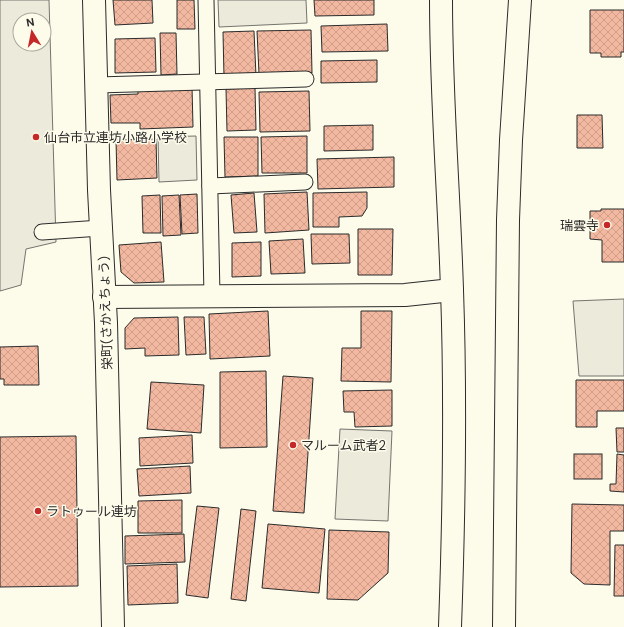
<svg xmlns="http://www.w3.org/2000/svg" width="624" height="627" font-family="'DM Sans','Noto Sans JP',sans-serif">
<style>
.park{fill:#ecebdb;stroke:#74746e;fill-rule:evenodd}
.parking{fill:#eceadb;stroke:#74746e}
.building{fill:url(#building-cross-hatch);stroke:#2b2b2b}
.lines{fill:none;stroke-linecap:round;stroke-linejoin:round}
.service-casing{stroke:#2b2b2b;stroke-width:17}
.minor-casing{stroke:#2b2b2b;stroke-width:24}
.tertiary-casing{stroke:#2b2b2b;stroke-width:24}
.service{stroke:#fdfbea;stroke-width:15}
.minor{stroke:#fdfbea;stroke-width:22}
.tertiary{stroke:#fdfbea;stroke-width:22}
.poi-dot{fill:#c62828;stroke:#fdfbea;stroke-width:1.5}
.labels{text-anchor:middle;stroke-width:3;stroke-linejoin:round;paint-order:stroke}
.poi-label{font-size:13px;fill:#2b2b2b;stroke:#fdfbea;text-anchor:start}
.street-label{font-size:13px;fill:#2b2b2b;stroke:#fdfbea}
</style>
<defs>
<pattern id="building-cross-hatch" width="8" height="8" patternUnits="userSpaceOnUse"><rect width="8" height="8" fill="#f2b8a0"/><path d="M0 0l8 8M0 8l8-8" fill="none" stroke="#d09e8a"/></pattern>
</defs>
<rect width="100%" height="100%" fill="#fdfbea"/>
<path class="park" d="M0,0H49L56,242L26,249L21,285L0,291ZM20,20H44V44H20Z"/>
<g class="parking">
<polygon points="218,0 306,0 307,23 219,27"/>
<polygon points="196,136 197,180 159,182 158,137"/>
<polygon points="624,299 624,376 579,376 573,301"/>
<polygon points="340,429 392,431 388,521 335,519"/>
</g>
<g class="building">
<polygon points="113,0 152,0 153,23 115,25"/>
<polygon points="177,0 194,0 195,29 177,29"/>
<polygon points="314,0 374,0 374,15 315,16"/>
<polygon points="590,10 624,10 624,52 621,52 621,57 601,57 601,53 590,53"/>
<polygon points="387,24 388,51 322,52 321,26"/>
<polygon points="311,30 312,73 259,74 257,31"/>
<polygon points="254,31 256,76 224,77 223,32"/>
<polygon points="160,33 176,33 177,74 161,75"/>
<polygon points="155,38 156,72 115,73 115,39"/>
<polygon points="377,60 377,82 321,83 321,61"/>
<polygon points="192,87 193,127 140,129 140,123 111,123 110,95 138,94 138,89"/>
<polygon points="255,88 256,130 227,131 226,89"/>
<polygon points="309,91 310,131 260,132 259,92"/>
<polygon points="577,115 602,115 603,148 577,148"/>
<polygon points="373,125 373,150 324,151 324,126"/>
<polygon points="307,136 307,173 262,173 261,137"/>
<polygon points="224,137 258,137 258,176 225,177"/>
<polygon points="156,139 157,178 117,180 116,140"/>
<polygon points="394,157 394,187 318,189 317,159"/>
<polygon points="307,192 309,230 265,233 264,194"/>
<polygon points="367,192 367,208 362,216 339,217 339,227 313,227 313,193"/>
<polygon points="254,193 257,232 234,233 231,195"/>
<polygon points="197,194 198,233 182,234 180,195"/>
<polygon points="160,195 161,233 143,233 142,196"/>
<polygon points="179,195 181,235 163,236 162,196"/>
<polygon points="601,209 624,209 624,262 602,262 602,240 590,239 590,211 601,211"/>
<polygon points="358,229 393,229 392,275 358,275"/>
<polygon points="311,234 349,234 350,263 312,264"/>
<polygon points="303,239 305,273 271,274 269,241"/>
<polygon points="161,242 164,282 134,283 121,272 119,245"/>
<polygon points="261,242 261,276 232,277 232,243"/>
<polygon points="268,311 270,356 210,359 209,314"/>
<polygon points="361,311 392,311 391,382 341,381 342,348 361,348"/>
<polygon points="178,317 179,355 145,356 145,348 125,349 125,328 134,318"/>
<polygon points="184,317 204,317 206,354 186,355"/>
<polygon points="38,346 39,385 4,385 4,379 0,379 0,347"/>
<polygon points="266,371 267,447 220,448 220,372"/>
<polygon points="283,376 313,378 304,513 273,511"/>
<polygon points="576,380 624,380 624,411 597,411 597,427 576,427"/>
<polygon points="151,382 204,385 201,433 147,429"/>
<polygon points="392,390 392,426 355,427 354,412 344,412 343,391"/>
<polygon points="616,428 624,428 624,452 617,452"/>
<polygon points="192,435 193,463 140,466 139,438"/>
<polygon points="76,436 78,586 0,587 0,437"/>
<rect x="574" y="454" width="28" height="25"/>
<polygon points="617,454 624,455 624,492 610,491 610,484 616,484"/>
<polygon points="190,466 191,493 139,496 137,469"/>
<polygon points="182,500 182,533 138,533 138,501"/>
<polygon points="572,504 624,505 624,531 610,531 610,585 584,584 571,573"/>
<polygon points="197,506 219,508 208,598 186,595"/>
<polygon points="241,509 256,511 246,601 231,599"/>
<polygon points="268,524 325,529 319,593 262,588"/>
<polygon points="329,530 389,532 388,573 358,600 327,599"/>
<polygon points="184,534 185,562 125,564 125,536"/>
<polygon points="615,545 624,545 624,596 614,596"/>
<polygon points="177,564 178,603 128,605 127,566"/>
</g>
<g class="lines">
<defs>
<g id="service">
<polyline points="206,0 212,296"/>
<polyline points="97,85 306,79"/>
<polyline points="210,186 305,182"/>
<polyline points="42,232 101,228"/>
</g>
<g id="minor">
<polyline points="94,0 99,190 106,323 113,627"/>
<polyline points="104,297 405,295 452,290"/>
</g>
<g id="tertiary">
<path d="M441,0C441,97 449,193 452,290C456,402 454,515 450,627"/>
<polyline points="504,627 508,220 511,140 520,0"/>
</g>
</defs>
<use href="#service" class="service-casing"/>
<use href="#minor" class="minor-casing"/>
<use href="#tertiary" class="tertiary-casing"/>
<use href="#service" class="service"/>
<use href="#minor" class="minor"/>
<use href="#tertiary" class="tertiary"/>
</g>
<g class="poi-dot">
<circle cx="36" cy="137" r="4"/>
<circle cx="607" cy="225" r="4"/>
<circle cx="293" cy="445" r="4"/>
<circle cx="38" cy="511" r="4"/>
</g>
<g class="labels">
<g class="poi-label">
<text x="44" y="142">仙台市立連坊小路小学校</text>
<text x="599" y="230" text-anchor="end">瑞雲寺</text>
<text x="301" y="450">マルーム武者2</text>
<text x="46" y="516">ラトゥール連坊</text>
</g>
<g class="street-label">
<text transform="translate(105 313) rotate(-92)" y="5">栄町(さかえちょう)</text>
</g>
</g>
<g transform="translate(32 32) rotate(350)"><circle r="19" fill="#fdfbea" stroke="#a9a89e"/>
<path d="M0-3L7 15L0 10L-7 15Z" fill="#c62828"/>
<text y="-6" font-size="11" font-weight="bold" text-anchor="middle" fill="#2b2b2b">N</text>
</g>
</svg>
